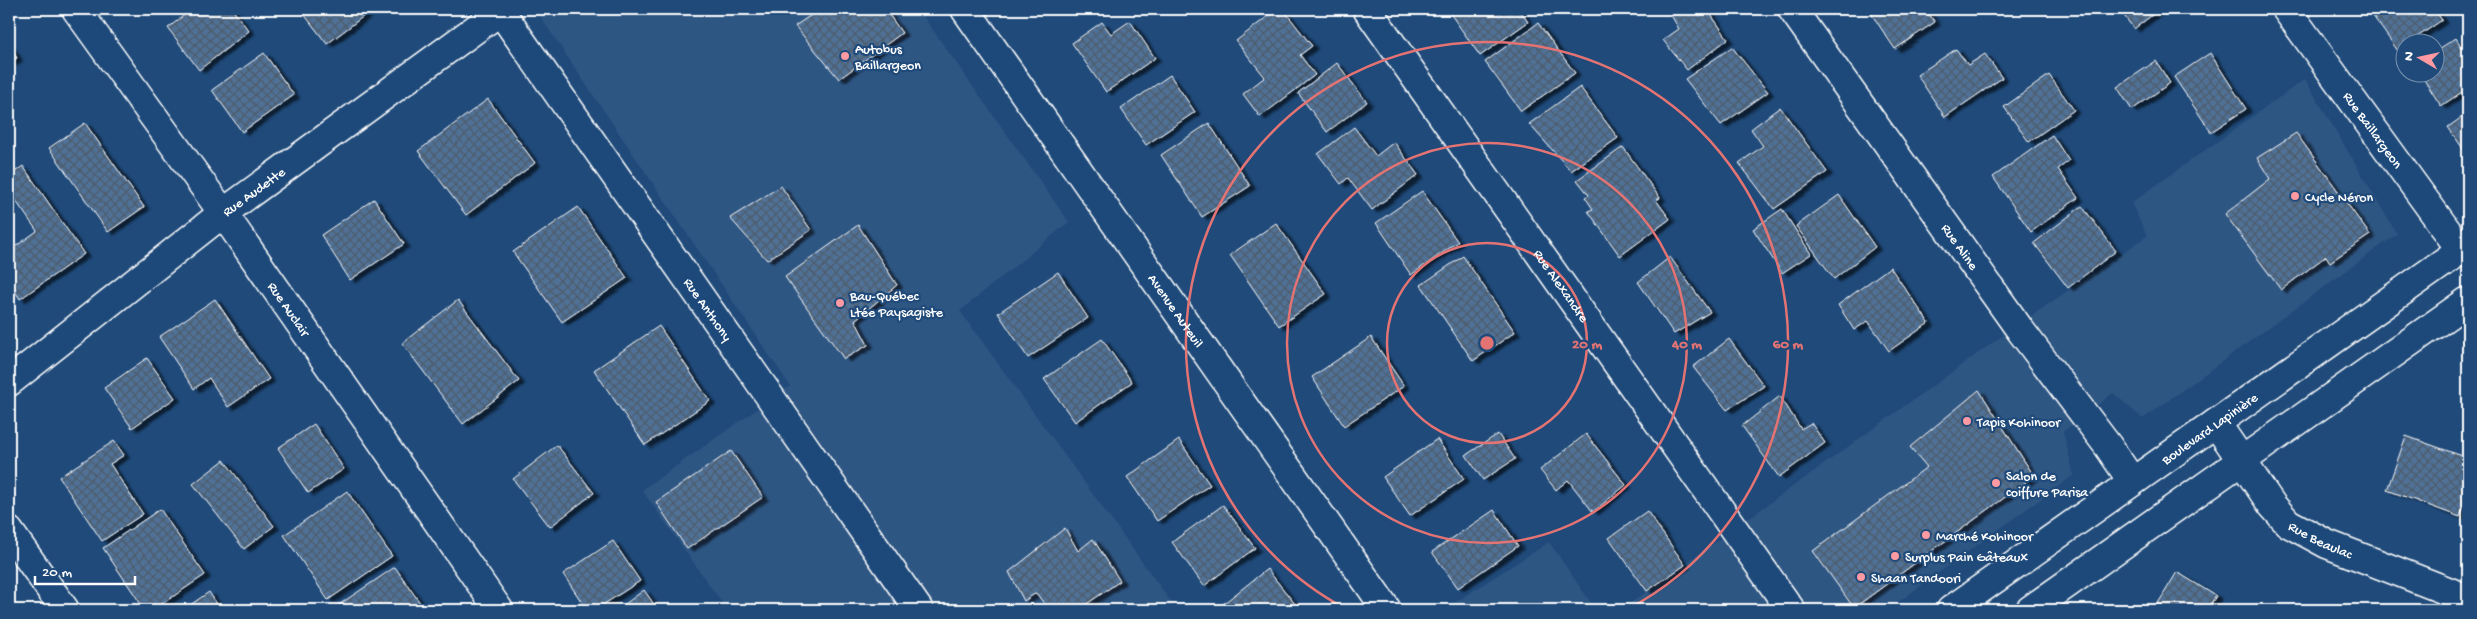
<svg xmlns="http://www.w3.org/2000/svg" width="2477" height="619" font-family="'Gochi Hand',sans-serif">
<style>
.built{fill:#2e5683}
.building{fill:url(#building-cross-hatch);stroke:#fff;filter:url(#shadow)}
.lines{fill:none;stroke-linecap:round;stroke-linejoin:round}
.minor-casing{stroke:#fff;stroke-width:31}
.major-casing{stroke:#fff;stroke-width:31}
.minor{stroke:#1f4a7a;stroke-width:28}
.major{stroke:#1f4a7a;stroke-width:28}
.ring{fill:none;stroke:#e47373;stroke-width:2.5}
.poi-dot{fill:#ff9aa2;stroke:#1f4a7a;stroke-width:2}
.labels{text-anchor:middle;stroke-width:4.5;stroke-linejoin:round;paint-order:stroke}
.poi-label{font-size:14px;fill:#fff;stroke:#1f4a7a;text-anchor:start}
.street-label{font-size:14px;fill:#fff;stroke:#1f4a7a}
.centre{fill:#e47373;stroke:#1f4a7a;stroke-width:2.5}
.ring-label{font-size:15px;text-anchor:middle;font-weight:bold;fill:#e47373;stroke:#1f4a7a;stroke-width:4.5;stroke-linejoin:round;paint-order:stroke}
</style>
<defs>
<pattern id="building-cross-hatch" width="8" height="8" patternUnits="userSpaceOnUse" patternTransform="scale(1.25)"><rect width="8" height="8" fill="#507197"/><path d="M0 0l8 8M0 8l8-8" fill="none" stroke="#4e5b6a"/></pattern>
<filter id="shadow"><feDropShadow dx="5.5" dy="3" stdDeviation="1" flood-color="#0009"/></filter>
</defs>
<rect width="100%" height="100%" fill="#1f4a7a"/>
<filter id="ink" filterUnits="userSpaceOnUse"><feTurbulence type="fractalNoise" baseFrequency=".02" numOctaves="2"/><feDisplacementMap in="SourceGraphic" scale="10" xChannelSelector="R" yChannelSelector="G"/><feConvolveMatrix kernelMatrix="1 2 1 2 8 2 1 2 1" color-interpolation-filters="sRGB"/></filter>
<g filter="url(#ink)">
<g class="built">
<polygon points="535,9 918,9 1069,222 960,311 1177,610 727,610 642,490 790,386"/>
<polygon points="2305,79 2397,234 2143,419 2113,393 2063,432 2074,475 1887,610 1621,610 1995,341 2147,236 2131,203"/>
<polygon points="1549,542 1596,610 1443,610"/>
</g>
<g class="building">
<polygon points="192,9 232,9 249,31 199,70 168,28"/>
<polygon points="300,9 373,9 327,44"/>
<polygon points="820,9 885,9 902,33 839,79 795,26"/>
<polygon points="1277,9 1283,9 1312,46 1300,55 1315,75 1260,117 1243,94 1265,77 1236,41"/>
<polygon points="1447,9 1519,9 1528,22 1480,56"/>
<polygon points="1680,9 1707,9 1728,39 1687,70 1663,40 1679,29 1671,15"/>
<polygon points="1868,9 1925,9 1935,22 1895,49"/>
<polygon points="2119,9 2160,9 2134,29"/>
<polygon points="2368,9 2434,9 2442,20 2410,42 2404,42 2404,46 2398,51"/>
<polygon points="1130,21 1155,58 1106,92 1072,43 1102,22 1111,34"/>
<polygon points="1538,23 1575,73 1521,111 1485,62"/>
<polygon points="2456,38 2468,57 2468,88 2441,106 2419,72 2434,72 2434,52"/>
<polygon points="9,45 17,58 9,64"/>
<polygon points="1732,47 1768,92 1721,125 1685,79"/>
<polygon points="1956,49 1968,65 1985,54 2002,78 1945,117 1917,75"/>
<polygon points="264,53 294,95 242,132 212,90"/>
<polygon points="2210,53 2246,109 2211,132 2174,77"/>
<polygon points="2156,61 2170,83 2132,110 2117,87"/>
<polygon points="1337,63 1367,102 1327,132 1298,93"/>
<polygon points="1170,75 1195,112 1146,145 1121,109"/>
<polygon points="2049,75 2074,110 2029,142 2004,107"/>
<polygon points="1580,87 1618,138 1571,171 1529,124"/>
<polygon points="488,99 535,163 466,215 418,151"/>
<polygon points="1780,107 1827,172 1774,209 1739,163 1763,146 1751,129"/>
<polygon points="2468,113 2468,156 2448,127"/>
<polygon points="85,123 144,207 108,232 49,148"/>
<polygon points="1209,123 1250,186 1202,217 1161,155"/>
<polygon points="1354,127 1376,156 1394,142 1418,175 1372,210 1348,178 1341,184 1318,154"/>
<polygon points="2296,133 2370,235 2330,262 2326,256 2281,290 2225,214 2270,179 2257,158"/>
<polygon points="2052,135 2069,161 2058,169 2078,198 2031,232 1993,177"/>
<polygon points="1623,147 1660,198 1656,200 1670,219 1620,256 1588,211 1593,209 1585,197 1589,195 1577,180"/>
<polygon points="23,166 84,254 20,299 9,282 9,251 37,231 9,191 9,176"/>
<polygon points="781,186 811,230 767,260 730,218"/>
<polygon points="1422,191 1458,242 1411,275 1376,223"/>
<polygon points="1839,195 1875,247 1834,279 1796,226"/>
<polygon points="374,199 404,244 350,280 321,235"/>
<polygon points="2082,206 2116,251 2068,288 2034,243"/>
<polygon points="578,207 627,278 562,322 513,252"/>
<polygon points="1782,209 1811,254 1782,273 1753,229"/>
<polygon points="1276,223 1326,294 1279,326 1230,255"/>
<polygon points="858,225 897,285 855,320 868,345 844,359 785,277"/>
<polygon points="1463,256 1515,332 1473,361 1421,285"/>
<polygon points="1670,257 1710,312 1674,334 1638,282"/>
<polygon points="1890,267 1929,323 1889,351 1868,321 1854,330 1838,305"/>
<polygon points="1058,272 1088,318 1028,358 998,313"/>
<polygon points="215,299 269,379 228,407 209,378 194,389 159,337"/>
<polygon points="458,300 519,381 463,424 402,343"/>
<polygon points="659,326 710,401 645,445 594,370"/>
<polygon points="1371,337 1404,386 1344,426 1312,377"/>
<polygon points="1102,339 1132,382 1075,422 1044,379"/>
<polygon points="1729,339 1764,386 1727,410 1693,367"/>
<polygon points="147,358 175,398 132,428 104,388"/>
<polygon points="1979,390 2034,476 1854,608 1813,551 1927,467 1910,447"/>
<polygon points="1780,396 1801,429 1811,423 1825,443 1779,477 1742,426"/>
<polygon points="314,424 344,469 308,493 278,448"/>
<polygon points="1498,434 1515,459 1483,480 1466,455"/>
<polygon points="1586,434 1626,485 1593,512 1568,480 1556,490 1540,470"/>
<polygon points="2406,436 2468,458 2468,494 2460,517 2387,490"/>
<polygon points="1437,439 1464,479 1410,516 1383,477"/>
<polygon points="1179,440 1210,485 1157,521 1127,477"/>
<polygon points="114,441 124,455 110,464 143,514 102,541 59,477"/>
<polygon points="557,445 594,493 550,527 513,479"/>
<polygon points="731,451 763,497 687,549 656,502"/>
<polygon points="224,460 274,526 244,549 193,484"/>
<polygon points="347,491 392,556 328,600 284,535"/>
<polygon points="1223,505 1255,548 1204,586 1172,542"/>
<polygon points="160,509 205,575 153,610 145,610 103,548"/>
<polygon points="1494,510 1518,546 1458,588 1432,552"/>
<polygon points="1647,511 1685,565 1647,591 1609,538"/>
<polygon points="1065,528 1078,551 1093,539 1120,581 1078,610 1049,610 1036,593 1024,601 1009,572"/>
<polygon points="613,541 640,581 595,610 587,610 563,574"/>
<polygon points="395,567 425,610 335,610 334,608"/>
<polygon points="1267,569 1300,610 1219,610 1218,608"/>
<polygon points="2177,572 2216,596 2207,610 2154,610"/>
<polygon points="644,590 658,610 617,610"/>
<polygon points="209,592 221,610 183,610"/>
</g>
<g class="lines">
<defs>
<g id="minor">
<path id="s1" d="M76,9L223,213L499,610"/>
<path id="s2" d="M499,9L919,610"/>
<path id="s3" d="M965,9L1387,610"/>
<path id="s4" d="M1367,9L1791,610"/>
<path id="s5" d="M1792,9L2021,331L2108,446L2132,481"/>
<path id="s6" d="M2286,9L2461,250"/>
<path id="s7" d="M9,382L223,213L503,9"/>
<path id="s8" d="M2216,423L2272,505L2288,523L2327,544L2468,599"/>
<polyline points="9,531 65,610"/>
</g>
<g id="major">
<path id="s9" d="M1951,610L2468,245"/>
<polyline points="2030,610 2468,301"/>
</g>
</defs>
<use href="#minor" class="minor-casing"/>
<use href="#major" class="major-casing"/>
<use href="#minor" class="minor"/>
<use href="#major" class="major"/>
</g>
</g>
<g class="ring">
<circle cx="1487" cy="343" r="100"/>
<circle cx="1487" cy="343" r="200"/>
<path d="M1348 610A301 301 0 1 1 1626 610"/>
</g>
<g class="poi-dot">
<circle cx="845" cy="56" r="5"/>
<circle cx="2295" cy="196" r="5"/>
<circle cx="840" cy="303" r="5"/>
<circle cx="1967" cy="421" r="5"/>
<circle cx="1996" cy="483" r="5"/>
<circle cx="1926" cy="535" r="5"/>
<circle cx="1895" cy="556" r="5"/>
<circle cx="1861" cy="577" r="5"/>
</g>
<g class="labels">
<g class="poi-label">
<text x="855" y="53">Autobus<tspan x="855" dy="16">Baillargeon</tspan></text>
<text x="2305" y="201">Cycle Néron</text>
<text x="850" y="300">Bau-Québec<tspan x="850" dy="16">Ltée Paysagiste</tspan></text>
<text x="1977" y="426">Tapis Kohinoor</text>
<text x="2006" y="480">Salon de<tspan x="2006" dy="16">coiffure Parisa</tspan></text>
<text x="1936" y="540">Marché Kohinoor</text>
<text x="1905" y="561">Surplus Pain Gâteaux</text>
<text x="1871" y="582">Shaan Tandoori</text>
</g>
<g class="street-label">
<text dy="5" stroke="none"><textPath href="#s6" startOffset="149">Rue Baillargeon</textPath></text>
<text dy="5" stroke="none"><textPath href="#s7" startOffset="310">Rue Audette</textPath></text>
<text dy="5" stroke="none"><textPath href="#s5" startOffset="291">Rue Aline</textPath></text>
<text dy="5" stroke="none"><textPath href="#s4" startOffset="338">Rue Alexandre</textPath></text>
<text dy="5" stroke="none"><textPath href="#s1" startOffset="368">Rue Auclair</textPath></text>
<text dy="5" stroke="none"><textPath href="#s2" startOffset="366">Rue Anthony</textPath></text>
<text dy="5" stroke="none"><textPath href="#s3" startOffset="368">Avenue Auteuil</textPath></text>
<text dy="5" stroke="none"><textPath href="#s9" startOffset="316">Boulevard Lapinière</textPath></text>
<text dy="5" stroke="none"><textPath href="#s8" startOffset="160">Rue Beaulac</textPath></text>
</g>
</g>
<circle cx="1487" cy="343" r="8" class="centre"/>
<g class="ring-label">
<text x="1587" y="348">20 m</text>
<text x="1687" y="348">40 m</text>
<text x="1788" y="348">60 m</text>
</g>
<rect width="2477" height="619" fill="none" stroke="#1f4a7a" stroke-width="30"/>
<rect x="15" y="15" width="2447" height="589" fill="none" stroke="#fff" stroke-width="2" filter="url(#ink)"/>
<g transform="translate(2420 58) rotate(279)"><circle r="24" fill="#1f4a7a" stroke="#7992af"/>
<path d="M0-4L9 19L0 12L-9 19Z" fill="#ff9aa2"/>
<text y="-8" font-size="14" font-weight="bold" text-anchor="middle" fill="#ffffff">N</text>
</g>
<path d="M35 576v8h100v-8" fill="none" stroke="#ffffff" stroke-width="2.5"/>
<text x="42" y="576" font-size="15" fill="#ffffff" stroke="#1f4a7a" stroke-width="4" paint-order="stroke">20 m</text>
</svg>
